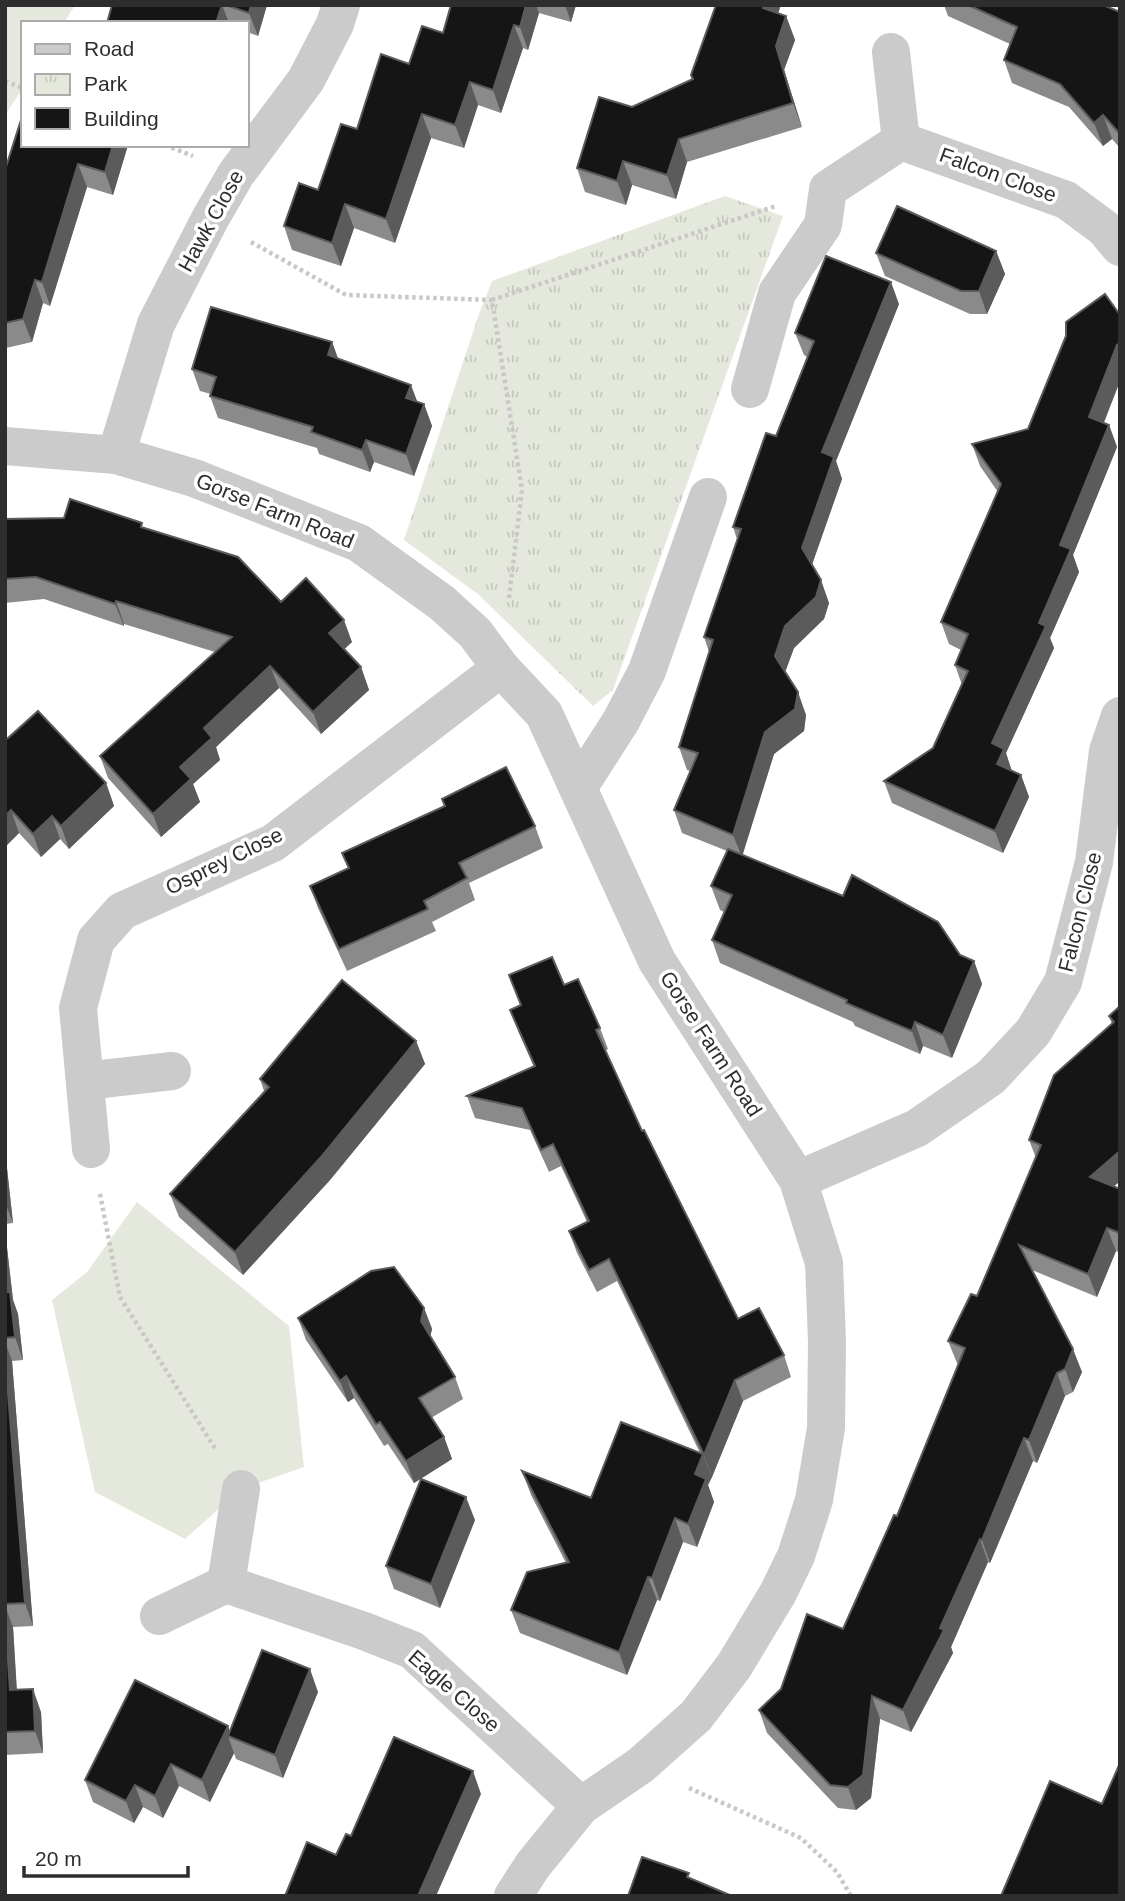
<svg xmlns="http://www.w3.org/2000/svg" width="1125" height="1901" font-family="Arial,sans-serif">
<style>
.green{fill:#e5e9dd}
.park{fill:url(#park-tufts)}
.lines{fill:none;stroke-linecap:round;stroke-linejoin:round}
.path{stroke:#c8c8c8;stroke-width:4.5;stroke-dasharray:3.5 3.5;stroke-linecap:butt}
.minor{stroke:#cbcbcb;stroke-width:38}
.wall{fill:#8a8a8a}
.shaded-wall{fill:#5b5b5b}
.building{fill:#151515;stroke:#5b5b5b;stroke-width:2}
.labels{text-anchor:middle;stroke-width:7;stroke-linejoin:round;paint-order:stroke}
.street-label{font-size:21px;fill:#2e2e2e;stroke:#fff}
</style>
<defs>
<pattern id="park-tufts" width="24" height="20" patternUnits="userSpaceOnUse" patternTransform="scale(1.75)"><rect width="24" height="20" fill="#e5e9dd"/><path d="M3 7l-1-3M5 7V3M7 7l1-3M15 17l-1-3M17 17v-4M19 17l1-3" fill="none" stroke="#c5c8be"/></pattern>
</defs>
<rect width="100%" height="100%" fill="#fff"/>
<g class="green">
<polygon points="5,5 75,5 64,23 23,23 23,88 5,115"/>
<polygon points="137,1202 289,1326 304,1467 241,1489 185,1539 95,1492 52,1300 87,1272"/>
</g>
<polygon class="park" points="725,196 783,216 613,690 593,706 479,595 404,540 479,314 492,281"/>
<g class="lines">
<g class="path">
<polyline points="5,81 23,88"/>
<polyline points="165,145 193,156"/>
<polyline points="251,242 346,295 492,300"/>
<polyline points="509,598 522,490 492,300 776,206"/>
<polyline points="100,1194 120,1297 216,1450"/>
<polyline points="689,1788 801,1838 837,1872 851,1896"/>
</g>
<g class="minor">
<polyline points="901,141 1066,200 1104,228 1120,247"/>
<polyline points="750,389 777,293 823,225 828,189 901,141 891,52"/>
<polyline points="5,446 116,455 194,478 359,543 442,603 475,633 501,668 544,714 657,961 798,1180 824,1263 827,1342 826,1428 814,1500 796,1556 778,1593 734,1666 696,1716 641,1765 581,1806 533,1865 513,1896"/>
<polyline points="116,455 156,324 210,219 236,174 306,80 335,24 341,5"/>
<polyline points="578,788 621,721 647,671 708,497"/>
<polyline points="85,1081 172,1071"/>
<polyline points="91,1149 78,1008 96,940 122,911 273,843 501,668"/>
<polyline points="798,1180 917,1128 991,1077 1033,1032 1063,982 1094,862 1108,751 1120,716"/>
<polyline points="226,1584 364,1631 412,1650 581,1806"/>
<polyline points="159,1616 226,1584 241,1489"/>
</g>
</g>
<g class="wall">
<polygon points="112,5 267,5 258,36 247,32 247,23 107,23"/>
<polygon points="451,5 576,5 571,22 539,13 528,50 523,48 501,113 478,105 464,148 431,138 395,243 354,228 341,266 292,250 284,226 318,190 357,129 409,64 443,33"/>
<polygon points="944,5 1103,5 1120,12 1120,148 1112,139 1103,146 1069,107 1012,83 1004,60 1010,44 948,16"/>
<polygon points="778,13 786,16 795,40 784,70 802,127 687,162 676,199 632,185 626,205 585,192 577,168 632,107 693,79"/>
<polygon points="23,145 128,145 113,195 87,187 50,306 43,303 32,342 6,348 5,350 5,170"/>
<polygon points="996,251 1005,274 987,314 970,314 885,276 876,253"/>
<polygon points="899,304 836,461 842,479 812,565 829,603 824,619 794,648 785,672 806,715 804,731 774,754 742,855 974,961 982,984 952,1058 923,1046 920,1054 855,1026 853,1022 720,963 712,940 724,912 720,910 711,886 727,851 682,833 674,810 690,771 687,770 679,747 709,652 704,637 737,539 733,527 776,436 807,357 804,355 795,333"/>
<polygon points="1120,315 1120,381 1104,423 1109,425 1117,447 1073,555 1079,572 1050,638 1054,648 1006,753 1012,771 1021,775 1029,797 1003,853 892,803 884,781 933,748 962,685 955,665 961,650 949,644 941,622 998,492 980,466 972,444 1028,429"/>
<polygon points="332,342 338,359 417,402 424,404 432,426 414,476 374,462 370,472 319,454 317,448 218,418 210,396 211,394 200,391 192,369"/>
<polygon points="5,519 144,529 281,602 352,642 344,649 361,667 369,690 321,734 279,688 216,747 220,760 193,784 200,802 161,837 108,778 100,756 215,652 124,624 124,626 44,599 5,603"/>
<polygon points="5,739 106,783 114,806 69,849 60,839 41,857 19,833 5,847"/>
<polygon points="442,799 535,826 543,848 469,883 475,900 432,922 436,931 347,971 318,908 310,886 348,868 342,853 445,807"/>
<polygon points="509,975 564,985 600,1028 608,1049 605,1051 642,1131 738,1319 784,1355 791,1377 743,1401 712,1477 710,1474 712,1477 708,1485 714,1502 697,1547 683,1542 660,1601 657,1600 627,1675 520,1633 511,1610 566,1563 531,1495 522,1471 591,1498 700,1453 617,1281 597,1292 577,1253 569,1231 587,1222 561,1166 549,1172 530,1130 475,1118 467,1096 534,1067 518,1031 510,1010 521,1005"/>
<polygon points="1120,1006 1120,1181 1114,1186 1120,1189 1120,1253 1116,1251 1097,1297 1032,1270 1082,1372 1073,1392 1065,1396 1037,1463 1033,1461 990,1563 988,1562 951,1647 953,1653 911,1732 880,1719 871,1798 856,1810 838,1808 767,1733 759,1710 843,1629 897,1516 958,1364 957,1363 948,1341 977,1296 1036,1158 1029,1140 1112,1024 1109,1016"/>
<polygon points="416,1041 425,1064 330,1180 243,1275 179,1217 170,1194 264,1091 260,1079"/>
<polygon points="5,1150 13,1223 5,1224"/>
<polygon points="5,1230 13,1300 18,1314 23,1360 12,1361 33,1626 13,1627 17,1690 41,1712 43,1753 5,1755"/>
<polygon points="424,1308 432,1329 430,1336 455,1377 463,1399 431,1418 444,1437 452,1459 414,1483 388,1444 384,1446 354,1398 348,1402 306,1340 298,1318"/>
<polygon points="475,1520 440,1608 394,1589 386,1566"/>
<polygon points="318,1692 283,1778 236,1759 234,1753 210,1802 179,1786 163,1818 143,1807 134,1823 93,1802 85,1780 230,1730"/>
</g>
<g class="shaded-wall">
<polygon points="222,5 229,23 216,23"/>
<polygon points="251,5 267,5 258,36 249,13"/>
<polygon points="526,5 536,5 539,13 528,50 520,27"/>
<polygon points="565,5 576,5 571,22"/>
<polygon points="764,5 781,5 772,32 763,8"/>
<polygon points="786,16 795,40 784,70 802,127 793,103 776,46"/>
<polygon points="514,25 523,48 501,113 493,90"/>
<polygon points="470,82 478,105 464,148 455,125"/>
<polygon points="422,114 431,138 395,243 386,219"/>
<polygon points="1103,115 1112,139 1103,146 1094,123"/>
<polygon points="679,139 687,162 676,199 667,175"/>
<polygon points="113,145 128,145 113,195 105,172"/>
<polygon points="623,161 632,185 626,205 617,181"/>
<polygon points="78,164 87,187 50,306 42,282"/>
<polygon points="345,204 354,228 341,266 332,243"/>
<polygon points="996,251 1005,274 987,314 979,291"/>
<polygon points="35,280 43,303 32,342 23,319"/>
<polygon points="891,282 899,304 836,461 842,479 810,570 802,548 822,452"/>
<polygon points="332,342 340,364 328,355"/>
<polygon points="1120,343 1120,381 1097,439 1089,417 1117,345"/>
<polygon points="411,385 419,406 406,398"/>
<polygon points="424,404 432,426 414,476 406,454"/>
<polygon points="1109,425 1117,447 1073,555 1079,572 1050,638 1054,648 1006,753 1012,772 997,764 992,743 1039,623 1060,545"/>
<polygon points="366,440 374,462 370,472 362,450"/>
<polygon points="821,580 829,603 824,619 794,648 783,678 775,656 785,626"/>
<polygon points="116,601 124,624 124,626 115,604"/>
<polygon points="344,620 352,642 337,656 329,633"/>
<polygon points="270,666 279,688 216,747 220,760 193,784 200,802 161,837 153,814 204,728"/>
<polygon points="361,667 369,690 321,734 313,712"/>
<polygon points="798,692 806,715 804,731 774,754 742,857 733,835 765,732"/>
<polygon points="1021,775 1029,797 1003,853 995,831"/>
<polygon points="106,783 114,806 69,849 61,826"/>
<polygon points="11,810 19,833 5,847 5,816"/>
<polygon points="52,816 60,839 41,857 33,834"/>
<polygon points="974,961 982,984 952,1058 943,1035"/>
<polygon points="915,1022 923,1046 920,1054 912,1031"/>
<polygon points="416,1041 425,1064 330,1180 243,1275 235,1252"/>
<polygon points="5,1150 13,1223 5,1202"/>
<polygon points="1120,1151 1120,1181 1099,1200 1090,1177"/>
<polygon points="1107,1228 1116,1251 1097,1297 1088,1274"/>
<polygon points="5,1230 13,1300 18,1314 23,1360 15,1337 6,1292"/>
<polygon points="424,1308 432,1329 429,1342 421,1321"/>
<polygon points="5,1342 12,1361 33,1626 25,1603 5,1356"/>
<polygon points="1073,1349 1082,1372 1073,1392 1065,1369"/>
<polygon points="1057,1373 1065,1396 1037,1463 1029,1440"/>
<polygon points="346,1376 354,1398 348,1402 340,1381"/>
<polygon points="735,1380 743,1401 712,1477 704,1455"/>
<polygon points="444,1437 452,1459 414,1483 406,1461"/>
<polygon points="1024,1438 1033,1461 990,1563 982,1540"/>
<polygon points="703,1454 712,1477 708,1485 714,1502 697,1547 688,1524 695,1474"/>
<polygon points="466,1497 475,1520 440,1608 431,1584"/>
<polygon points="675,1518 683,1542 660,1601 652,1578"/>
<polygon points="980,1539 988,1562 951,1647 953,1653 911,1732 903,1710"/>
<polygon points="648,1577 657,1600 627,1675 619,1652"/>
<polygon points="5,1606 13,1627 18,1713 10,1690"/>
<polygon points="310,1669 318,1692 283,1778 275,1755"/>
<polygon points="33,1689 41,1712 43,1753 35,1731"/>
<polygon points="872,1696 880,1719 871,1798 856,1810 848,1787"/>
<polygon points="228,1726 233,1738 228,1736 234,1753 210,1802 202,1780"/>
<polygon points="171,1764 179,1786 163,1818 155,1796"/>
<polygon points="473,1771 481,1794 436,1896 418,1896"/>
<polygon points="135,1785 143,1807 134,1823 126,1801"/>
</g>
<g class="building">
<polygon points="112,5 222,5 216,23 107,23"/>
<polygon points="226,5 251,5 249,13"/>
<polygon points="451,5 526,5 520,27 514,25 493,90 470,82 455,125 422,114 386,219 345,204 332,243 284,226 299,183 318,190 341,124 357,129 381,54 409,64 422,26 443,33"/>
<polygon points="716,5 764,5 763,8 786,16 776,46 793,103 679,139 667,175 623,161 617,181 577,168 599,97 632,107 693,79 691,75"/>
<polygon points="968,5 1103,5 1120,12 1120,134 1103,115 1094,123 1060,84 1004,60 1017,27"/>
<polygon points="21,120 23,121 23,145 113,145 105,172 78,164 42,282 35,280 23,319 5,323 5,170"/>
<polygon points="897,206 996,251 979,291 961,291 876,253"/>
<polygon points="826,256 891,282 822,452 834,457 802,548 821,580 816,597 785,626 775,656 798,692 795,709 765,732 733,835 674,810 698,753 679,747 713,640 704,637 741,529 733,527 766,433 776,436 814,341 795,333"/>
<polygon points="1105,294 1120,315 1120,343 1117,345 1089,417 1109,425 1060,545 1071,549 1039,623 1046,626 992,743 1004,749 997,764 1021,775 995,831 884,781 933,748 968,671 955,665 968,634 941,622 1001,484 972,444 1028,429 1066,336 1066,322"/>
<polygon points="211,307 332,342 328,355 411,385 406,398 424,404 406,454 366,440 362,450 311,432 313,427 210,396 216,377 192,369"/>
<polygon points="70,499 142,523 141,527 238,557 281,602 306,578 344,620 329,633 361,667 313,712 270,666 204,728 212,738 180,767 191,779 153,814 100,756 232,637 116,601 115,604 36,577 5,579 5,519 64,518"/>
<polygon points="38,711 106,783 61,826 52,816 33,834 11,810 5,816 5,739 8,738"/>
<polygon points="506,767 535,826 459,863 467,878 424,901 428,909 339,949 310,886 349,868 342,853 445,806 442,799"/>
<polygon points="728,849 843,896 852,875 938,922 960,955 974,961 943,1035 915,1022 912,1031 846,1003 847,1000 712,940 732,895 711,886"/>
<polygon points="552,957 564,985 578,979 600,1028 596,1030 642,1131 644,1130 738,1319 759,1308 784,1355 735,1380 704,1455 609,1259 589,1270 569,1231 589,1221 553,1144 541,1150 522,1108 467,1096 535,1066 510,1010 521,1005 509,975"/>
<polygon points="342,980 416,1041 322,1156 235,1252 170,1194 269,1087 260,1079"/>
<polygon points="1120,1006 1120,1151 1090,1177 1120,1189 1120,1233 1107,1228 1088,1274 1019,1245 1073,1349 1065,1369 1057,1373 1029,1440 1024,1438 982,1540 980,1539 940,1628 944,1630 903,1710 872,1696 863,1775 848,1787 830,1785 759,1710 781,1689 807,1614 843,1629 894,1515 897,1516 965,1348 948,1341 971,1294 977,1296 1041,1145 1029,1140 1054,1075 1114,1022 1109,1016"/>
<polygon points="394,1267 424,1308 421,1321 455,1377 419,1398 444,1437 406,1461 380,1422 376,1424 346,1376 340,1381 298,1318 371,1271"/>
<polygon points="5,1286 6,1292 10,1292 15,1337 5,1338"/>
<polygon points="5,1356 25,1603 5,1604"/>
<polygon points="621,1422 703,1454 695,1474 706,1479 688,1524 675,1518 652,1578 648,1577 619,1652 511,1610 527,1572 569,1562 522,1471 591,1498"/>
<polygon points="421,1479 466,1497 431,1584 386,1566"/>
<polygon points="5,1616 10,1690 33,1689 35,1731 5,1732"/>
<polygon points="262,1650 310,1669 275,1755 228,1736"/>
<polygon points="135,1680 228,1726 202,1780 171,1764 155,1796 135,1785 126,1801 85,1780"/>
<polygon points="394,1737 473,1771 418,1896 285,1896 307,1842 336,1855 346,1834 351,1836"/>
<polygon points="1120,1763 1120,1896 1001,1896 1050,1781 1102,1804"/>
<polygon points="642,1857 689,1873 687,1877 732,1896 628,1896"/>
</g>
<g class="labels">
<g class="street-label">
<text transform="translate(998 175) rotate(20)" y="7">Falcon Close</text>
<text transform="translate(211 221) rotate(-61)" y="7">Hawk Close</text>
<text transform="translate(275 511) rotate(22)" y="7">Gorse Farm Road</text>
<text transform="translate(224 861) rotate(-26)" y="7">Osprey Close</text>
<text transform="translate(1080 912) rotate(-76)" y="7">Falcon Close</text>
<text transform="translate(711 1044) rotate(57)" y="7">Gorse Farm Road</text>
<text transform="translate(454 1691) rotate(41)" y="7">Eagle Close</text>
</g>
</g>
<rect width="1125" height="1901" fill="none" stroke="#2e2e2e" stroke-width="14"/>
<rect x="21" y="21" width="228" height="126" fill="#ffffff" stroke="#ababab" stroke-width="2"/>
<rect x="35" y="44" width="35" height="10" fill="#cbcbcb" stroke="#ababab" stroke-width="2"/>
<text x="84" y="56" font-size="21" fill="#2e2e2e">Road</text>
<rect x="35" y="74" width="35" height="21" fill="url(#park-tufts)" stroke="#ababab" stroke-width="2"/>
<text x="84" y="91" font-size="21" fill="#2e2e2e">Park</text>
<rect x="35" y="108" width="35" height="21" fill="#151515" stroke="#ababab" stroke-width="2"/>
<text x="84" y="126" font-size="21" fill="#2e2e2e">Building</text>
<path d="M24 1866v10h164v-10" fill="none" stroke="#2e2e2e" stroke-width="3.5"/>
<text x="35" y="1866" font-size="21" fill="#2e2e2e" stroke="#ffffff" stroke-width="5" paint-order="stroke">20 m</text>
</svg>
